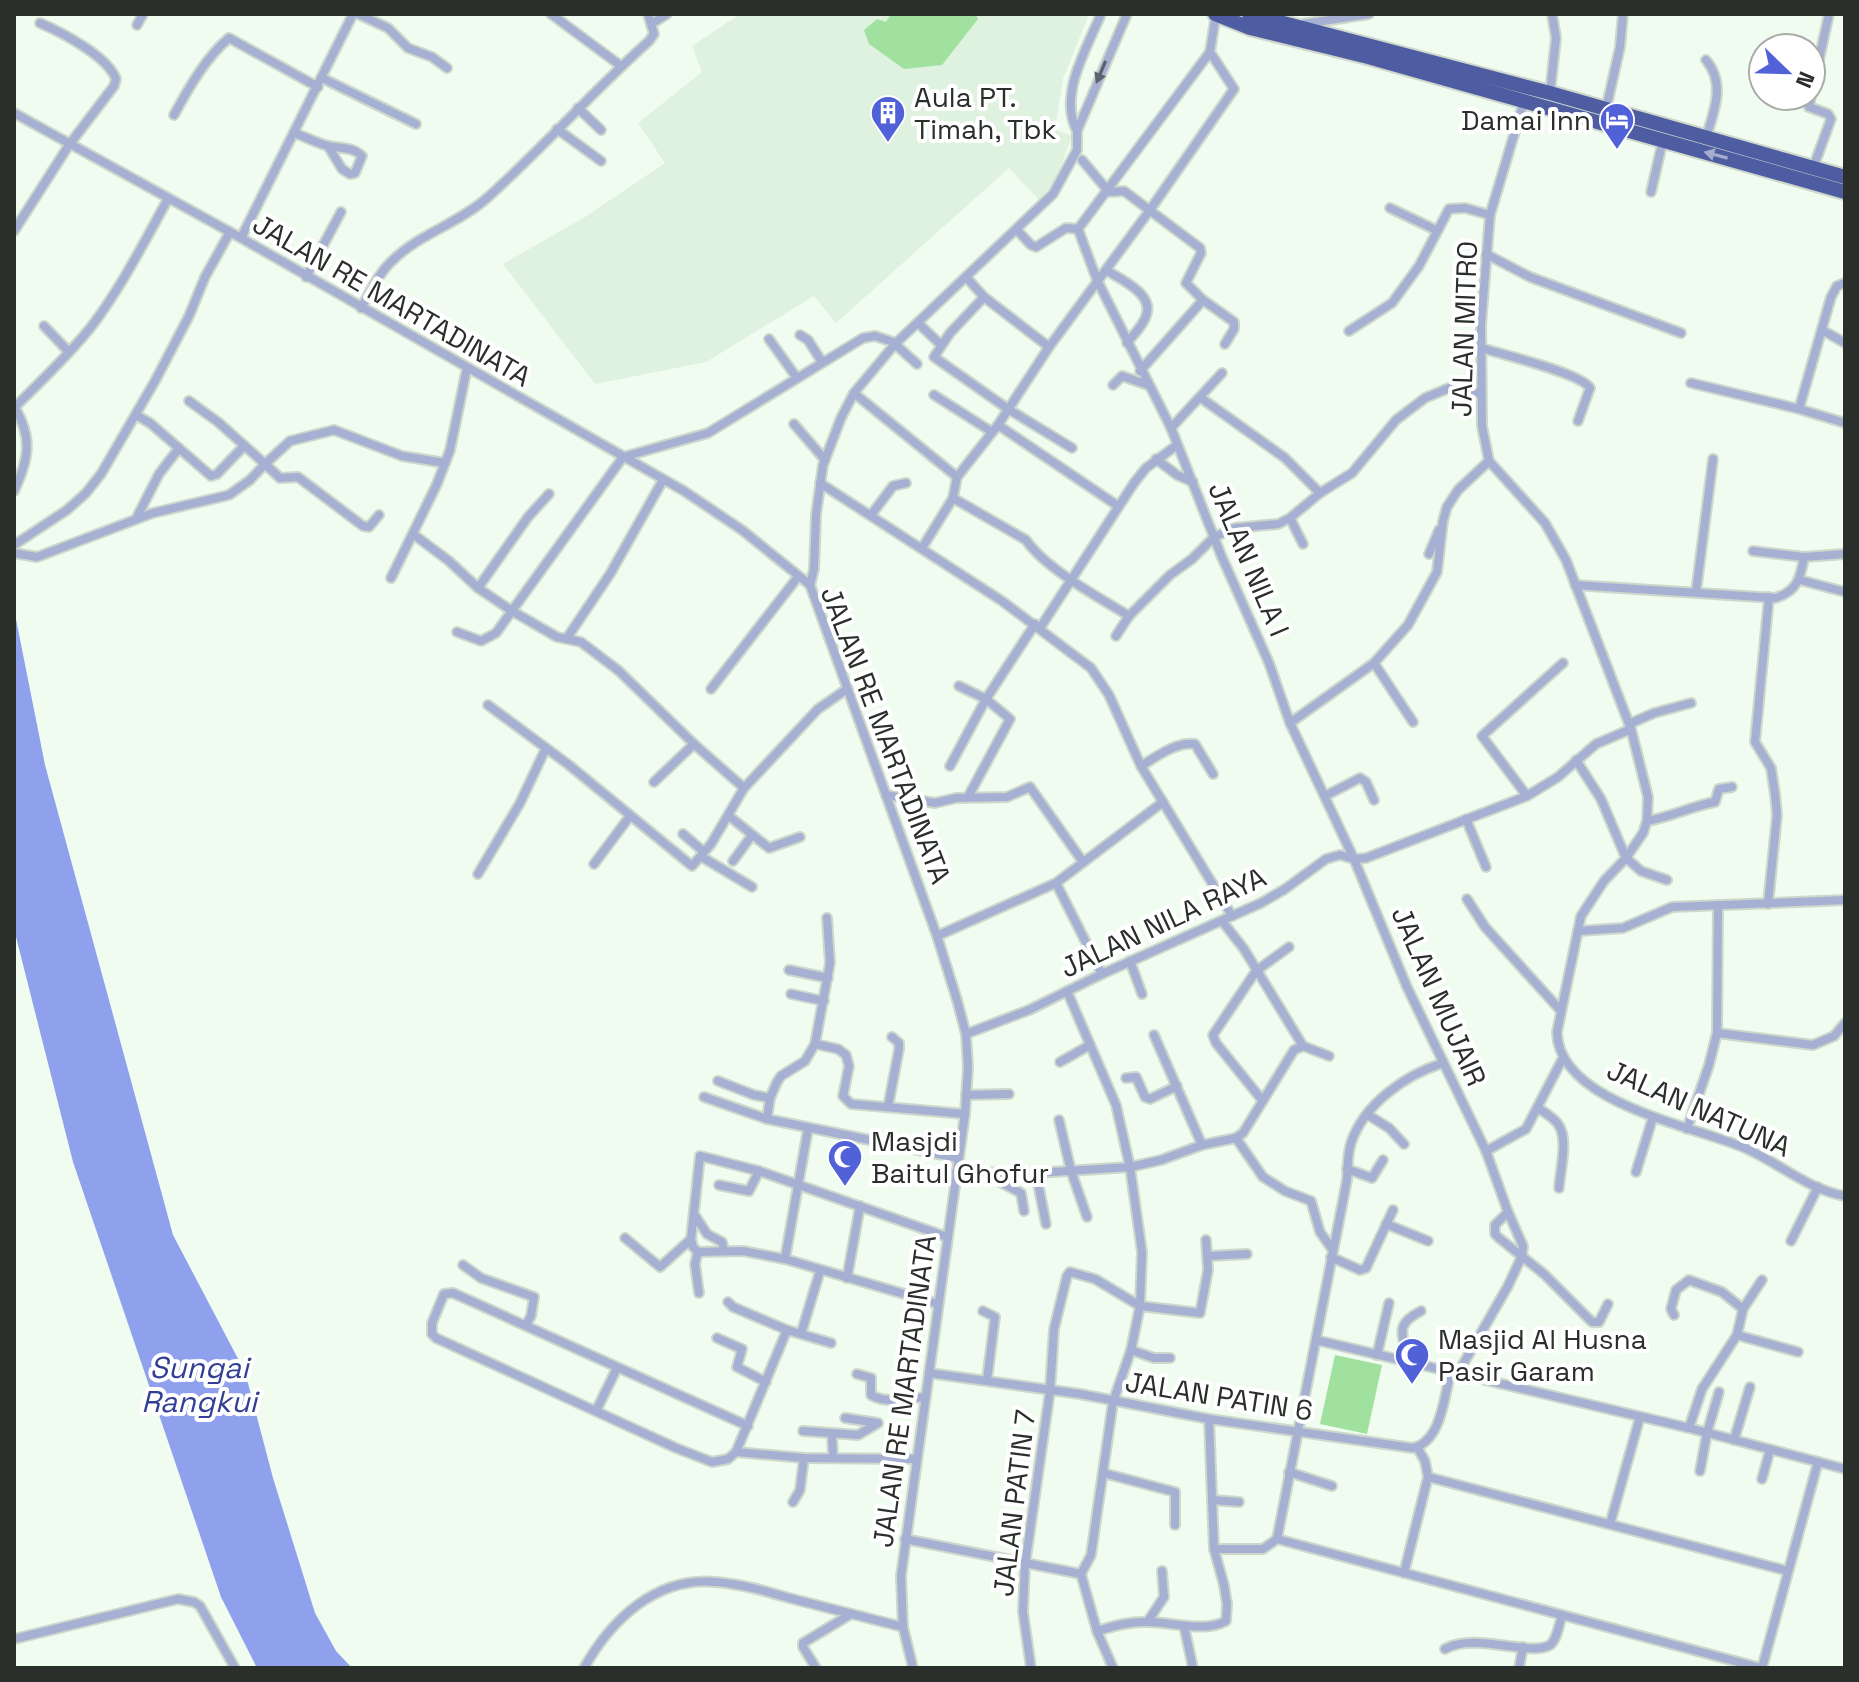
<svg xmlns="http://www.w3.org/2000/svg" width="1859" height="1682" font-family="'Space Grotesk',sans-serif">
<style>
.built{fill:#dff1df}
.green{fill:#a0e19f}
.water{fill:#8fa1ed}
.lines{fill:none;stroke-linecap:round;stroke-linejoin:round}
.street-casing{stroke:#cdd7cc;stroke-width:12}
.highway-casing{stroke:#cdd7cc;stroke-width:18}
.street{stroke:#a6b0d2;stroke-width:8}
.highway{stroke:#4e5ca1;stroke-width:14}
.oneway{fill:#5c636e}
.oneway2{fill:#a6aed0}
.labels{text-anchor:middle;stroke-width:8;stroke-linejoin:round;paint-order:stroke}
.poi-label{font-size:28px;fill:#2b2f2b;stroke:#fff;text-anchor:start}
.street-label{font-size:28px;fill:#2b2f2b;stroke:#fff}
.water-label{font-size:30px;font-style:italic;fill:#333e95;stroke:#fff}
</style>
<rect width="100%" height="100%" fill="#f0fcef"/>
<polygon class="built" points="740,14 1089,14 1063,79 1055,129 1072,136 1056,180 1039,200 1009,168 836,323 814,296 706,362 595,384 503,264 585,217 665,163 638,123 702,72 692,46"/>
<g class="green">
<polygon points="891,14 975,14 978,19 942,65 904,69 869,44 864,30 877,19 886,22"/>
<polygon points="1335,1355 1382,1365 1367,1434 1320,1424"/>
</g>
<polygon class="water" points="14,609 45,765 173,1235 245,1372 273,1478 315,1613 336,1651 352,1668 257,1668 221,1597 73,1162 14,929"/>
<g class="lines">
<defs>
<g id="street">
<polyline points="358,14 388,28 408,48 432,57 447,68"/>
<polyline points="551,14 621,66"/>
<polyline points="1216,14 1210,52 1078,229 1097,280 1171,428 1221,555 1269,663 1290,723 1354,859 1407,987 1486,1151 1508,1212 1523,1246 1522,1256 1508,1286 1458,1373"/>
<polyline points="653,23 667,14"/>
<polyline points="1303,24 1369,14"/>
<polyline points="137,25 143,14"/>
<polyline points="322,78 416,124"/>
<polyline points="1550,93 1556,38 1552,14"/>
<polyline points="1811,96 1809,107 1828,114 1831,119 1813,168"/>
<polyline points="1811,96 1829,14"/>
<path d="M1525,98L1490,215L1481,324L1482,426L1489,461L1545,523L1566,560L1631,729L1648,797L1647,821L1643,833L1626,858L1604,881L1581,916L1557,1032C1558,1103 1694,1126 1745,1148C1779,1163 1809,1190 1845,1196"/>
<polyline points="578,108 601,130"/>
<polyline points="1606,109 1620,47 1623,14"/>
<polyline points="14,113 241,238 684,491 742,530 810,585 937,936 957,1000 966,1034 968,1067 965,1114 901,1576 903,1627 913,1668"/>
<path d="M174,115C188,89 206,57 229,38L318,87"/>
<polyline points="557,129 601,161"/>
<path d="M1077,131C1058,95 1087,48 1101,14"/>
<path d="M295,133C305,137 315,142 325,145C339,149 352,146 362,156L355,173L350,174L342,169L328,146"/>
<path d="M1706,138C1714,111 1726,84 1706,60"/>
<polyline points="1082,160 1109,192 1124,191 1200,248 1201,253 1186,283 1203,300"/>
<polyline points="1651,192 1663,140"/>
<polyline points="1390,208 1436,230"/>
<polyline points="1017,230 1031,245 1036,247 1066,228 1078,229"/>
<path d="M14,231L69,145L114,86L116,79C107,56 63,33 40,23"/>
<polyline points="241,238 353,14"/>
<polyline points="1486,254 1530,277 1681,333"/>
<path d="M1106,270C1120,279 1155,294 1146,316C1143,326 1133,335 1127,343"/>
<polyline points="306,277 341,212"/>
<polyline points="966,277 984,297 1049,347"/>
<polyline points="984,297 950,333 934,357 1008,409 1072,448"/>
<path d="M361,308C370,293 378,274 391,262C418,234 458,224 487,198C543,148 593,91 649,41L654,34L648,14"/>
<polyline points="918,323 941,345"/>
<polyline points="44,326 69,352"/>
<polyline points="1822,330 1845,343"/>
<polyline points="1349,331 1392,303 1419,266 1449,209 1465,208 1490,215"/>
<polyline points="800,335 808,340 822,362"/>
<polyline points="769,339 797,378"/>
<polyline points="895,344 917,364"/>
<path d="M1482,348C1503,355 1581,373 1590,388L1578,421"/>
<polyline points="1140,371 1203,300 1234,322 1234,329 1225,344"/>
<polyline points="1691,383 1799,409 1845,423"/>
<polyline points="1113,385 1122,376 1148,385"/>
<polyline points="854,393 957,477"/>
<polyline points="934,395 992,432"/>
<polyline points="1201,398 1285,458 1320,493"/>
<polyline points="189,401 218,422 265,464 290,441 334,430 402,456 445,463"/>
<path d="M14,406C33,438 29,459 14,491"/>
<path d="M14,408C40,382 68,356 91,327C121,288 144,242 168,199"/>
<polyline points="1799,409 1831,297 1837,286 1845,283"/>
<polyline points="136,415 150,423 211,476 217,474 244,446"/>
<polyline points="794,424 825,460"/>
<polyline points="998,425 1118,506"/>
<polyline points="1171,428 1222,373"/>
<polyline points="1156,459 1177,475 1193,482"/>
<polyline points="820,483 1002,601 1091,668 1109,695 1141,766 1232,916"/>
<path d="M953,498L1026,540C1046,569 1098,597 1129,616L1170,575L1192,559L1214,537L1235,528L1278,524L1290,518L1320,493L1352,473L1396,420L1425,398L1449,388L1480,393"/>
<polyline points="871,515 893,486 906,483"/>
<polyline points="1290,518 1303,544"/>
<polyline points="136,519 159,474 179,448"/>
<polyline points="413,534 449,561 478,588 512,611 557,637 581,642 619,671 694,744 744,788"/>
<polyline points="14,545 67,510 86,493 101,474 155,381 189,316 205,277 230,232"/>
<polyline points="922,548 953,498 957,477 998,425 1049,347 1150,210 1234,89 1210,52"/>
<polyline points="1753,551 1804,557 1845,554"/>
<polyline points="14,553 37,557 153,513 229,495 250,480 265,464 280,478 298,477 363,526 369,527 379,515"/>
<polyline points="1429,554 1439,530"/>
<polyline points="391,578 437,484 450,450 467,368"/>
<polyline points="1800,580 1845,592"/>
<polyline points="810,585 814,569 816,515 823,465 841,418 854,393 895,344 1053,194 1077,150 1077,131 1127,14"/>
<path d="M1575,585L1775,598C1797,592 1801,577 1804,557"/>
<polyline points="478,588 528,517 549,494"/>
<polyline points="1696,592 1713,459"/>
<polyline points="1040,628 1134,483 1146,468 1177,445"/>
<polyline points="457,632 481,641 496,633 623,457 708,433 863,338 875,336 896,343"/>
<polyline points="1116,636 1129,616"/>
<polyline points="567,638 610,574 663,480"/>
<polyline points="1374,663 1413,722"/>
<polyline points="959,686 986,699 1010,719 968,797"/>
<polyline points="711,689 797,578"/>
<polyline points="488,705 569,765 692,866 711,844 744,788 818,709 847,689"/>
<polyline points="1290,723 1374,663 1408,625 1437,572 1443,521 1447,507 1458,490 1489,461"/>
<polyline points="1629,724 1654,713 1691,703"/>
<polyline points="1576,760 1601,799 1626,858 1641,871 1667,880"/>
<polyline points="950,766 986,699 1035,624"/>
<path d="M1141,766C1156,757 1177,741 1195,744L1213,774"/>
<polyline points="654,782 694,744"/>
<polyline points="886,795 935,803 956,798 1007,797 1030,787 1083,862"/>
<polyline points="1325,796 1360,778 1366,782 1374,800"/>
<polyline points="1527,796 1482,736 1563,663"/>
<polyline points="729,816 769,848 800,837"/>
<polyline points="1466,819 1486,867"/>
<path d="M1647,821C1671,817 1692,806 1715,802L1719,789L1732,787"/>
<polyline points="683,834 704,852"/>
<polyline points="702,857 752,887"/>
<polyline points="733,861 752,835"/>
<polyline points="594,864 630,816"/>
<polyline points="478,874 520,803 546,748"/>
<polyline points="1056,883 1102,974"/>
<polyline points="1467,899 1485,927 1561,1011"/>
<polyline points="1768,904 1777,815 1775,794 1771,768 1755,742 1769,597"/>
<polyline points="1222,921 1244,949 1303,1046"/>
<polyline points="1578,931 1623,928 1672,907 1845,900"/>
<polyline points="937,936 1056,883 1163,802"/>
<polyline points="1130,961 1142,994"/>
<polyline points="789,970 828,978"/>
<polyline points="791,994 824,1001"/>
<polyline points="1717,1033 1813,1045 1834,1036 1845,1023"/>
<polyline points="966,1034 1029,1010 1102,974 1261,903 1285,889 1326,859 1340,855 1354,859 1366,858 1527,796 1558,777 1596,744 1631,729"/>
<polyline points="1154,1035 1202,1145"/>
<polyline points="815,1044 838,1049 846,1055 849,1066 843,1096 851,1104 965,1114"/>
<polyline points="1060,1062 1090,1045"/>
<polyline points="1126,1078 1136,1077 1145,1097 1150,1099 1177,1086"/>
<polyline points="718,1081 754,1095 770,1098"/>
<polyline points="966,1095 1009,1094"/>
<polyline points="704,1097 767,1119 958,1158"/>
<polyline points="1262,1100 1216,1043 1213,1035 1256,971 1289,947"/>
<polyline points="888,1107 899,1049 899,1043 892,1037"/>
<path d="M1538,1108C1544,1112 1553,1117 1558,1124C1569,1139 1560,1170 1559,1188"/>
<polyline points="1368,1115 1389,1128 1404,1144"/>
<polyline points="767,1119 770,1098 777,1082 781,1076 805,1061 815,1044 830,963 827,918"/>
<polyline points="1059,1120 1071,1171 1087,1217"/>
<polyline points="1687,1129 1709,1065 1717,1033 1718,905"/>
<polyline points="1236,1138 1263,1177 1285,1191 1311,1201 1320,1232 1332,1249"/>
<polyline points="1486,1151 1526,1129 1563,1058"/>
<polyline points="1347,1169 1372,1178 1383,1160"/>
<polyline points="956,1172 1036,1173 1130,1167 1116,1105 1067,991"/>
<polyline points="1636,1172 1653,1117"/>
<polyline points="1036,1173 1046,1224"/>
<polyline points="997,1174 1002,1183 1021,1193 1024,1211"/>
<polyline points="719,1185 749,1191 759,1171 947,1237"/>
<polyline points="1508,1212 1495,1225 1495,1234 1499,1238 1544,1274 1592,1322 1599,1322 1608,1304"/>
<polyline points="694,1214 707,1234 722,1242 724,1251"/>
<polyline points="1386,1224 1428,1241"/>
<polyline points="625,1238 660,1267 691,1239"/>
<polyline points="1791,1241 1818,1187"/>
<polyline points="698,1252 743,1251 785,1259 938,1304"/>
<polyline points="698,1252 693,1247 691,1239 700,1156 759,1171"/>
<polyline points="698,1252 695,1264 699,1293"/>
<polyline points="1208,1256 1247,1254"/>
<polyline points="1331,1257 1360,1270 1366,1268 1393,1210"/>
<polyline points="785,1259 808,1129"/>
<polyline points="463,1265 481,1278 534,1297 531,1316 526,1325"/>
<polyline points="847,1278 860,1206"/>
<polyline points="728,1302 733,1307 787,1330 831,1343"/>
<polyline points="983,1311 995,1317 987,1380"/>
<polyline points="1674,1315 1671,1309 1676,1290 1689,1280 1722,1292 1743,1309"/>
<polyline points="801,1334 820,1271"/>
<polyline points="1737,1335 1798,1352"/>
<polyline points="717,1338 742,1349 737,1367 766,1382"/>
<polyline points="1316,1340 1689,1428 1845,1469"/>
<polyline points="1131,1350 1154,1358 1170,1358"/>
<polyline points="1377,1355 1389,1303"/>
<path d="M1406,1361C1407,1336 1390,1327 1421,1311"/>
<path d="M929,1373L1080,1394L1209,1419L1413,1448C1442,1441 1444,1396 1451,1371"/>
<path d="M857,1374L871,1378V1395C886,1404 908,1399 925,1397"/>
<polyline points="596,1411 617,1368"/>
<polyline points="748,1426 453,1293 444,1294 432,1323 432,1334 436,1338 676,1448 712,1462 728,1459 736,1452 787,1330"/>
<polyline points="1689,1428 1702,1389 1737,1335 1743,1309 1762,1280"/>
<polyline points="803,1431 858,1435 878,1423 845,1418"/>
<polyline points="832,1435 833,1456"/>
<polyline points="1734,1440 1750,1387"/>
<polyline points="736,1452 804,1458 916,1459"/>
<polyline points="1700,1471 1707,1433 1719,1392"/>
<polyline points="1289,1472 1332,1486"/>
<polyline points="1103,1473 1175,1492 1175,1525"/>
<polyline points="1428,1477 1788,1571"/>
<polyline points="1762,1479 1770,1450"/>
<polyline points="1212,1500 1239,1502"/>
<polyline points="793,1502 800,1490 804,1458"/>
<polyline points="1610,1524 1640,1417"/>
<polyline points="905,1539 1081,1574"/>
<polyline points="1277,1539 1761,1668"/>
<path d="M1214,1549H1263L1277,1539L1347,1180C1348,1167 1347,1156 1351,1143C1364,1104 1405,1075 1443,1063"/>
<polyline points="1404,1573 1428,1477 1425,1461 1417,1447"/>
<polyline points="1081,1574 1091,1555 1113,1402 1131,1350 1140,1306 1142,1252 1130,1167 1161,1160 1202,1145 1236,1138 1243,1133 1294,1050 1303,1046 1329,1056"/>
<polyline points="1081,1574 1097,1631 1113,1668"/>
<polyline points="1148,1621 1164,1597 1162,1571"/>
<polyline points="1184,1626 1193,1668"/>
<path d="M1097,1631C1114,1626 1131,1621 1148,1622C1172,1622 1204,1633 1226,1621L1227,1604L1224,1585L1214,1549L1209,1419"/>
<polyline points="14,1639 178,1599 194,1602 200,1606 235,1668"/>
<path d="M1445,1649C1475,1632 1529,1657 1550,1645C1557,1640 1559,1624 1562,1616"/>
<path d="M584,1668C611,1620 656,1576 716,1582C741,1584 765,1591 789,1598C827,1608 865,1617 903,1627"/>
<polyline points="816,1668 803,1647 803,1643 851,1614"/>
<polyline points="1031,1668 1023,1612 1025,1565 1050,1391 1054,1329 1067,1276 1070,1272 1095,1279 1140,1306 1200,1313 1208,1270 1206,1240"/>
<polyline points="1519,1668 1523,1647"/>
<polyline points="1762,1668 1818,1462"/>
</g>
<g id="highway">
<polyline points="1215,14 1250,28 1368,57 1845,192"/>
<polyline points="1249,14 1550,93 1845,177"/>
</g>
</defs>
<use href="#street" class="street-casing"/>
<use href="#highway" class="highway-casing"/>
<use href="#street" class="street"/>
<use href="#highway" class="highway"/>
</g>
<defs><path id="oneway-solid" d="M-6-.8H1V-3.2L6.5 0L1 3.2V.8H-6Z" transform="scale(2)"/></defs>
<use class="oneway" href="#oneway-solid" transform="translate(1101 72) rotate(113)"/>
<use class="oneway2" href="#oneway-solid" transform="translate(1716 155) rotate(-165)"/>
<defs>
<symbol id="building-pin" viewBox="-11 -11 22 30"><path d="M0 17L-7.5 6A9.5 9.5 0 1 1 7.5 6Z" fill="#5161d7" stroke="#fff"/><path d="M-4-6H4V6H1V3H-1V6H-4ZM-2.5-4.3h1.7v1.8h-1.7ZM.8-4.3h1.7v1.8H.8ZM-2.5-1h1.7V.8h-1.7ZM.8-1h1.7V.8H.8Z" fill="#fff"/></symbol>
<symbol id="hotel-pin" viewBox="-11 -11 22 30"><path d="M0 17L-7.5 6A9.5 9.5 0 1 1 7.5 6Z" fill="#5161d7" stroke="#fff"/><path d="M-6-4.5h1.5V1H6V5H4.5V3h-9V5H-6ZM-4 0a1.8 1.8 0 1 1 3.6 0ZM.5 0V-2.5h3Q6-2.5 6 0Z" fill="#fff"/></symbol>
<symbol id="mosque-pin" viewBox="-11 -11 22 30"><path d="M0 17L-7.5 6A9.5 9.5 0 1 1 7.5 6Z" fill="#5161d7" stroke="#fff"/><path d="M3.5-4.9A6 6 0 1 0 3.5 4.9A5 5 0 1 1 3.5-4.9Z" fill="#fff"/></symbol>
</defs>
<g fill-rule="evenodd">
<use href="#building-pin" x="868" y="93" width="40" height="54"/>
<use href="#hotel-pin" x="1597" y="100" width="40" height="54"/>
<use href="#mosque-pin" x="825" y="1137" width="40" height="54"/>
<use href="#mosque-pin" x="1392" y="1335" width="40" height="54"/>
</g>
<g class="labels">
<g class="poi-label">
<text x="914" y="107">Aula PT.<tspan x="914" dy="32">Timah, Tbk</tspan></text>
<text x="1591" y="130" text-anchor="end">Damai Inn</text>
<text x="871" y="1151">Masjdi<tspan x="871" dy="32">Baitul Ghofur</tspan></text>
<text x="1438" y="1349">Masjid Al Husna<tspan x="1438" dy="32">Pasir Garam</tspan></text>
</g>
<g class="street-label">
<text transform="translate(392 300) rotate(30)" y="10">JALAN RE MARTADINATA</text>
<text transform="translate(1464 329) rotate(-88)" y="10">JALAN MITRO</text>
<text transform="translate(1249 559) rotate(67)" y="10">JALAN NILA I</text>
<text transform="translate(886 735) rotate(69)" y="10">JALAN RE MARTADINATA</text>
<text transform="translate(1163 922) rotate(-25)" y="10">JALAN NILA RAYA</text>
<text transform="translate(1439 996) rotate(66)" y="10">JALAN MUJAIR</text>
<text transform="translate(1699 1108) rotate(24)" y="10">JALAN NATUNA</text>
<text transform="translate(904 1391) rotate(-82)" y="10">JALAN RE MARTADINATA</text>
<text transform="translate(1219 1396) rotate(9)" y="10">JALAN PATIN 6</text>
<text transform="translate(1014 1503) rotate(-83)" y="10">JALAN PATIN 7</text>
</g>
<g class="water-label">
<text x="199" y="1378">Sungai<tspan x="199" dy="34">Rangkui</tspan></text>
</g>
</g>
<rect width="1859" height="1682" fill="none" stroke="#2b2f2b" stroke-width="32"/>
<g transform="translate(1787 72) rotate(113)"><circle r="38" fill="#ffffff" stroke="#aaacaa" stroke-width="2"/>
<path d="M0-6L14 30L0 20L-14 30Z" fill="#5161d7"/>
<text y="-12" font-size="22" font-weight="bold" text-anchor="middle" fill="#2b2f2b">N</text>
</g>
</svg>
